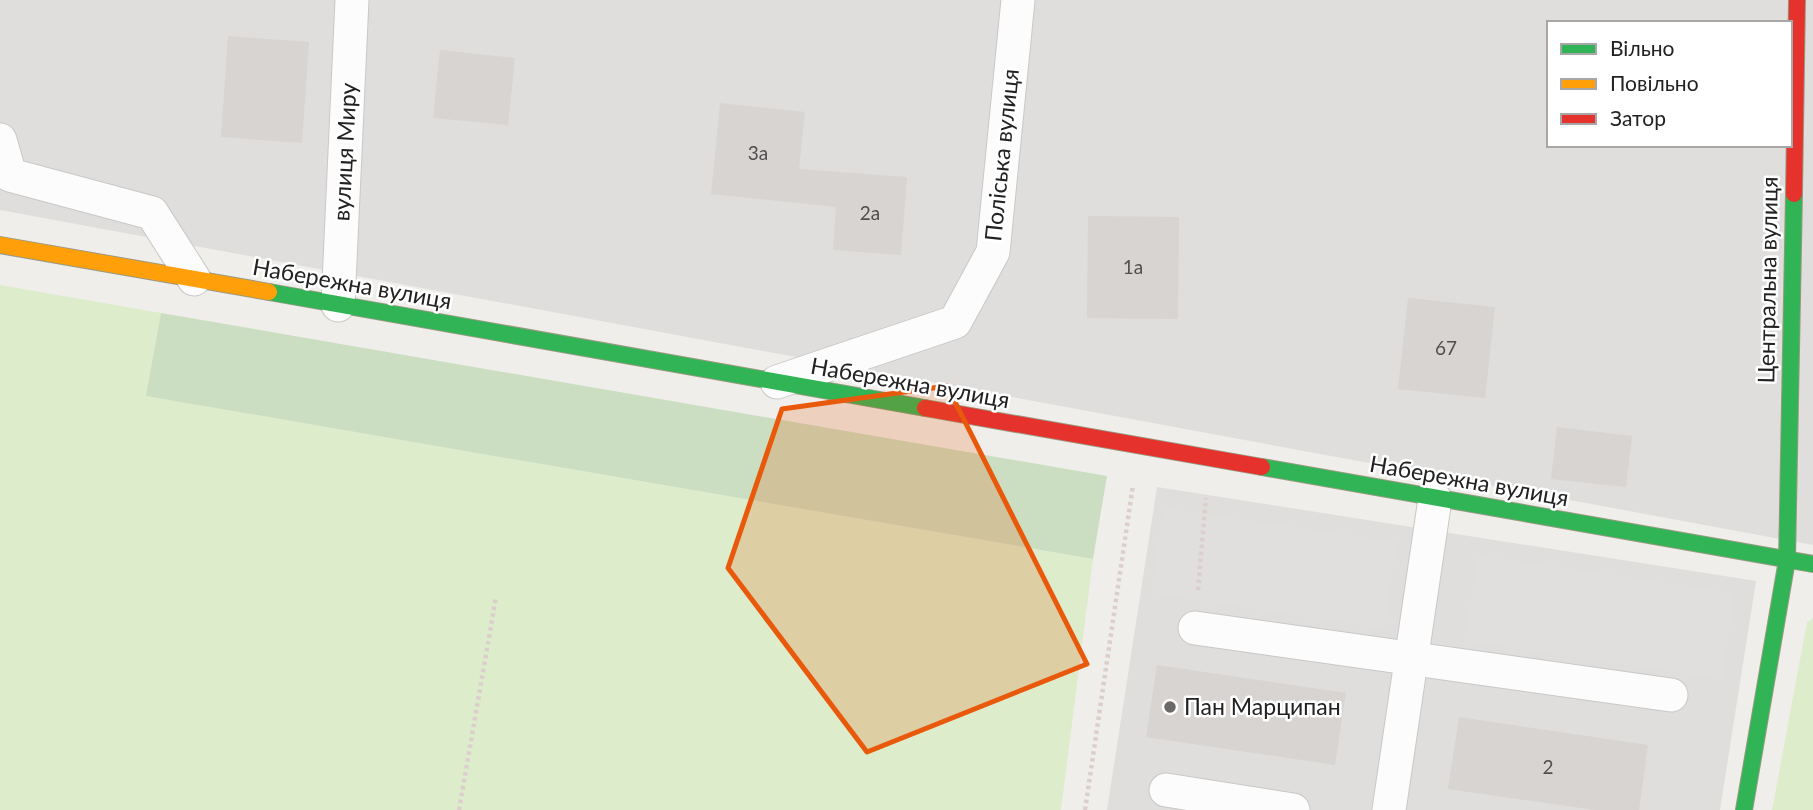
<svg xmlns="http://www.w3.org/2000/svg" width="1813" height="810" font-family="Lato,sans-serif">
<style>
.residential{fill:#dfdedc;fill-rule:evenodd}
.grass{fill:#ddeccb}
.forest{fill:#cbdec1}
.parking{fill:#e0dfde}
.building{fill:#d7d4d2}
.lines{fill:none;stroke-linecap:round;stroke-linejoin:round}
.street-casing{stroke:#c9c8c7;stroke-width:35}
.fast-casing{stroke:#999a82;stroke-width:18}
.slow-casing{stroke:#999a82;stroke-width:18}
.jam-casing{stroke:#999a82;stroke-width:18}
.path{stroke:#dccecd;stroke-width:4.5;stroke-dasharray:3.5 3.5;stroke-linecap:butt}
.street{stroke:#fdfcfc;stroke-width:33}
.fast{stroke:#30b455;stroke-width:16}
.slow{stroke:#ff9f0a;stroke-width:16}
.jam{stroke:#e5322d;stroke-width:16}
.marked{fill:#e8590c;fill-opacity:0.2;stroke:#e8590c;stroke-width:5;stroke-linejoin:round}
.poi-dot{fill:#6a6968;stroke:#fff;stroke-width:2.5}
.labels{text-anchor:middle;stroke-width:5;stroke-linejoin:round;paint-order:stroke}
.number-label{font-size:19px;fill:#4f4e4e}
.street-label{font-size:23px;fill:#222;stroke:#fff}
.poi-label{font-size:23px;fill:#222;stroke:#fff;text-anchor:start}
</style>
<rect width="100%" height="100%" fill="#f0eeeb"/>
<g class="residential">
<path d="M0,0H1813V545L0,210ZM1549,23H1790V145H1549Z"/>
<polygon points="1157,487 1756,581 1720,810 1107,810"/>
</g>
<g class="grass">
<polygon points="0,285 161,313 147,396 1093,559 1061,810 0,810"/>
<polygon points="1813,618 1813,810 1772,810 1807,622"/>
</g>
<polygon class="forest" points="161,313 1107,476 1093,559 146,396"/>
<g class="parking">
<polygon points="1164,508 1396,542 1384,628 1151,593"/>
<polygon points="1478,556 1734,593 1722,679 1465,641"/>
</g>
<g class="building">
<polygon points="228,36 309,42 302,143 221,137"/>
<polygon points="440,50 515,58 508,125 433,118"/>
<polygon points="720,103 805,112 799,169 907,177 901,255 833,250 836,207 711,194"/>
<polygon points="1088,216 1179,217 1178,319 1087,318"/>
<polygon points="1408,298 1495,307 1485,398 1398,389"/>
<polygon points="1557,427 1632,436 1626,487 1551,479"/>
<polygon points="1157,665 1346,693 1335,765 1146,737"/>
<polygon points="1459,717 1648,745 1639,810 1595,810 1448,789"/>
</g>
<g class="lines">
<defs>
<g id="street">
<polyline points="0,140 10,175 152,213 194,279"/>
<polyline points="338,305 352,0"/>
<polyline points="777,382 955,322 993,252 1018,0"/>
<polyline points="1195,628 1671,695"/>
<polyline points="1166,790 1293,810"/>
<polyline points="1389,810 1435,499"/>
</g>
<g id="fast">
<polyline points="269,292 925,408"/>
<polyline points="1262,467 1813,564"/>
<polyline points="1744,810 1787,560 1794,194"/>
</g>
<polyline id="slow" points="0,245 269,292"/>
<g id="jam">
<polyline points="1794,194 1797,0"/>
<polyline points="925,408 1262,467"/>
</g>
</defs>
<use href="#street" class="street-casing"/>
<use href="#fast" class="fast-casing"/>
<use href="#slow" class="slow-casing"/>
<use href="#jam" class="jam-casing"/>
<g class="path">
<polyline points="1198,590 1206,498"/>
<polyline points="459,810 496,597"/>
<polyline points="1085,810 1133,485"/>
</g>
<use href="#street" class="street"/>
<use href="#fast" class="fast"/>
<use href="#slow" class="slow"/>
<use href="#jam" class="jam"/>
</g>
<path class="marked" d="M947,386L1087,664L867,752L728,568L782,409Z"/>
<circle class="poi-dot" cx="1170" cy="707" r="7"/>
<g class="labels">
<g class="number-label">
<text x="758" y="160">3а</text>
<text x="870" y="220">2а</text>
<text x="1133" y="274">1а</text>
<text x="1446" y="355">67</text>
<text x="1548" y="774">2</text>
</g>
<g class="street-label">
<text transform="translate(345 152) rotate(-87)" y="8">вулиця Миру</text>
<text transform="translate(1002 155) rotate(-84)" y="8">Поліська вулиця</text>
<text transform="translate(1768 280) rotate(-89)" y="8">Центральна вулиця</text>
<text transform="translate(352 284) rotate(10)" y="8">Набережна вулиця</text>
<text transform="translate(910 383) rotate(10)" y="8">Набережна вулиця</text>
<text transform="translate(1469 481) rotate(10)" y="8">Набережна вулиця</text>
</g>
<g class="poi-label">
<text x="1184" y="715">Пан Марципан</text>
</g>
</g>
<rect x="1547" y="21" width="245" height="126" fill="#ffffff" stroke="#a7a7a7" stroke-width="2"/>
<rect x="1561" y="44" width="35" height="10" fill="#30b455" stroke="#a7a7a7" stroke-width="2"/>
<text x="1610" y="56" font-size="21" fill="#222222">Вільно</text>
<rect x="1561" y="79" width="35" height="10" fill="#ff9f0a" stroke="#a7a7a7" stroke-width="2"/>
<text x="1610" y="91" font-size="21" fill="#222222">Повільно</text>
<rect x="1561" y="114" width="35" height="10" fill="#e5322d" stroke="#a7a7a7" stroke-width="2"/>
<text x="1610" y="126" font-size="21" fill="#222222">Затор</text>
</svg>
